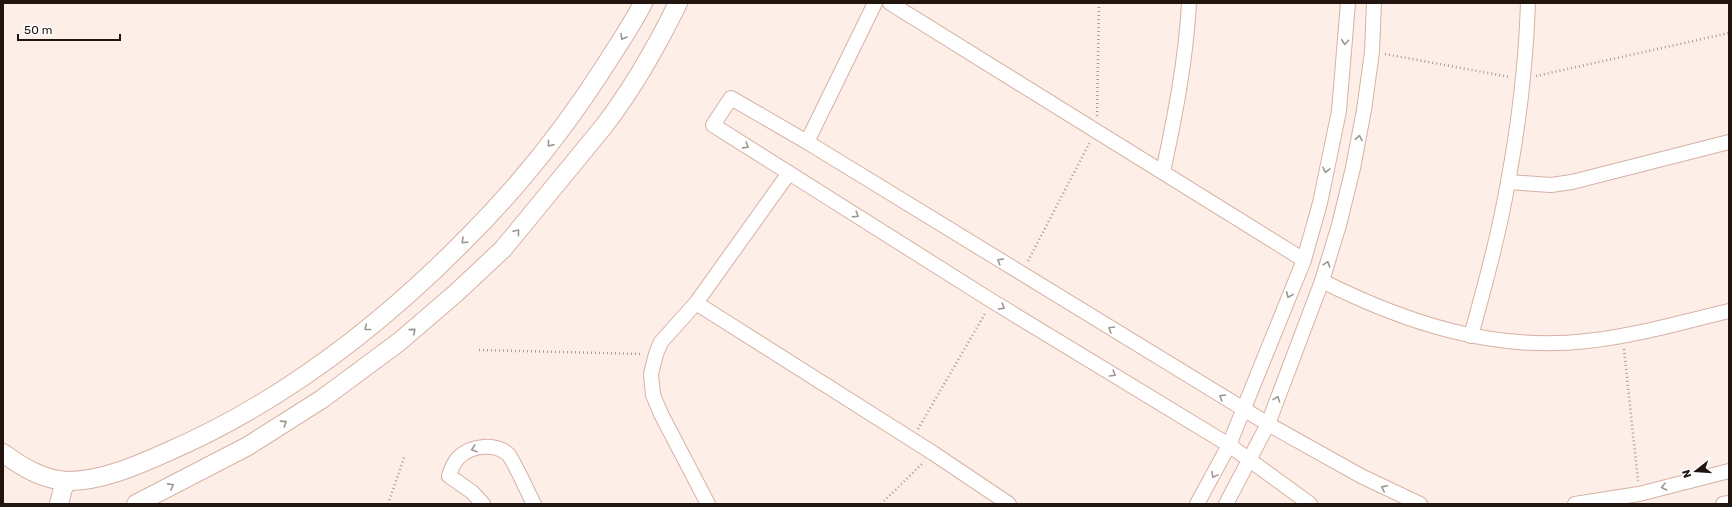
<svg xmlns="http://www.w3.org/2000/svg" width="1732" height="507" font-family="Rubik,sans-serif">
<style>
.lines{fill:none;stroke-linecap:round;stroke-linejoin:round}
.minor-casing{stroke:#d6b2a4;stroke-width:16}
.tertiary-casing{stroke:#d6b2a4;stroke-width:20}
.path{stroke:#a99a94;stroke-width:2.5;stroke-dasharray:1 3;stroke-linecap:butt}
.minor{stroke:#fff;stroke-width:14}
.tertiary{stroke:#fff;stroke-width:18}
.oneway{stroke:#9c9693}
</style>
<rect width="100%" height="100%" fill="#feeee8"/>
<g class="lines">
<defs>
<g id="minor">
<polyline points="890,3 1304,260"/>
<polyline points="807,142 875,3"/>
<path d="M1163,172C1175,116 1186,60 1189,3"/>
<polyline points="1508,182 1551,185 1572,182 1729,142"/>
<path d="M1322,281C1404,322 1493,352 1587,341C1635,336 1682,322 1729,311"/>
<polyline points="696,303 933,453 1009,504"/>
<path d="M1471,336C1485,285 1499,234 1508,182C1519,123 1526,63 1528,3"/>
<path d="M483,504L472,492L449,476C451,469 454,462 459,457C472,445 495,443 508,454C513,459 529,495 534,504"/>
<polyline points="708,504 661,414 653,395 651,374 656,354 661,342 696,303 789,173"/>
<polyline points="1197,504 1229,445 1304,260 1320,203 1339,111 1348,3"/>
<polyline points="1226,504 1268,424 1322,281 1339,225 1353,168 1364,110 1372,52 1374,3"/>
<polyline points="1310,504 1229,445 992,301 713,125 731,98 807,142 1268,424 1361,476 1420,504"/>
<polyline points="1575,504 1639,494 1729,471"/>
<polyline points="1723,504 1729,503"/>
</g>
<g id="tertiary">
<path d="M3,453C22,467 43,480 68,481C101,481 136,466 165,453C279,404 382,325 469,236C522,183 568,124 608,61C620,42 633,23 643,3"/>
<polyline points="59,504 63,488 68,481"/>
<path d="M136,504L248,446L322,399L399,342L456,293L503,249L604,126C633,88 657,46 678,3"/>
</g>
</defs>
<use href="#minor" class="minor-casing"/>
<use href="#tertiary" class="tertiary-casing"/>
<g class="path">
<polyline points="1385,54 1510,77"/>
<polyline points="1536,76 1729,33"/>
<polyline points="1097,116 1099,3"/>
<polyline points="1028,261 1090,142"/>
<polyline points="1624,349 1638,481"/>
<polyline points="479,350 643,354"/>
<polyline points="918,429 986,312"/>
<polyline points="388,504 405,455"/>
<polyline points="881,504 924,462"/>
</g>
<use href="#minor" class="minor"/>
<use href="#tertiary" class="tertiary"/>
</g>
<defs><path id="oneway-chevron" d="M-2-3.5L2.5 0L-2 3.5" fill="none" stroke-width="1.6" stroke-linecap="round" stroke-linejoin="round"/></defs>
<g class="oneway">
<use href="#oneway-chevron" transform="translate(623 37) rotate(121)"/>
<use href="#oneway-chevron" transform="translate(1345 42) rotate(95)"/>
<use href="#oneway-chevron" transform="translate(1359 138) rotate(-79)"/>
<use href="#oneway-chevron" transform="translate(550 144) rotate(129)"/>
<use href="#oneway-chevron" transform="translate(746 146) rotate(32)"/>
<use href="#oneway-chevron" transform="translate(1326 170) rotate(102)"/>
<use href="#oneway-chevron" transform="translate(856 215) rotate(32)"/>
<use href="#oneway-chevron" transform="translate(517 232) rotate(-50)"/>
<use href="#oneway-chevron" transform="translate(464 241) rotate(136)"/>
<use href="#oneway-chevron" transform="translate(1000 261) rotate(-149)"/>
<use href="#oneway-chevron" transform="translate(1327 264) rotate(-73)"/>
<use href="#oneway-chevron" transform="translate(1289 295) rotate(112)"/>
<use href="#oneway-chevron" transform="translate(1002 307) rotate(31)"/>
<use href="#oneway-chevron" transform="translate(367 328) rotate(141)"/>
<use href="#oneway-chevron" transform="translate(1111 329) rotate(-149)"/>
<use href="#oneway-chevron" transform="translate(413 331) rotate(-41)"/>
<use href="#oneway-chevron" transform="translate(1113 374) rotate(31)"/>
<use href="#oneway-chevron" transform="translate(1222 397) rotate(-149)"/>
<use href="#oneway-chevron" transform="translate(1277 399) rotate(-70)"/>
<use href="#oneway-chevron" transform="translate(284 423) rotate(-33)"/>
<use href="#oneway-chevron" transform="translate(474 449) rotate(161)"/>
<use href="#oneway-chevron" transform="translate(1214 475) rotate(118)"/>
<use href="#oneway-chevron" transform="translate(171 486) rotate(-28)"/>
<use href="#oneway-chevron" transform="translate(1664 487) rotate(166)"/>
<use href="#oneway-chevron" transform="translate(1384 488) rotate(-154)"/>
</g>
<rect width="1732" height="507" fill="none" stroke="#221510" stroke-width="8"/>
<g transform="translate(1696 471) rotate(253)" stroke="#ffffff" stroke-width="3" paint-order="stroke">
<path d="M0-3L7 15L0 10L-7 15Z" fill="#221510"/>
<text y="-6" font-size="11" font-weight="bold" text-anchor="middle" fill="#221510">N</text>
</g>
<path d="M18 34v6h102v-6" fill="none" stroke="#221510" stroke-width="2"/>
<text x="24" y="34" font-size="12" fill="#221510" stroke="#ffffff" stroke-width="3" paint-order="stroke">50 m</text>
</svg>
